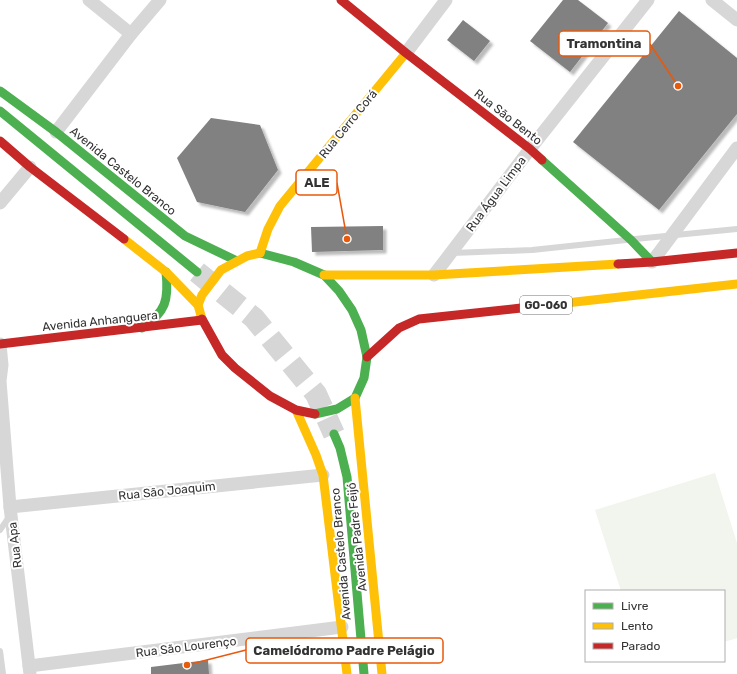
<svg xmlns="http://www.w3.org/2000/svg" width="737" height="674" font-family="Rubik,sans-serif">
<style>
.green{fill:#f1f5ed}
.building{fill:#818181;filter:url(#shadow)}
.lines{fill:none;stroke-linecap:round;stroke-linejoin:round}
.highway-tunnel{stroke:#d6d6d6;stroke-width:22;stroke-dasharray:22 11;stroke-linecap:butt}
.lane{stroke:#d7d7d7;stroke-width:6}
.street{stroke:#d7d7d7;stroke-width:13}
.fast{stroke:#4caf50;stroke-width:9}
.slow{stroke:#ffc107;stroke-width:9}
.jam{stroke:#c62828;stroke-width:9}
.labels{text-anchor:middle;stroke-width:4;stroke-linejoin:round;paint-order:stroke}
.shield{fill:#fff;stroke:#707070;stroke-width:1}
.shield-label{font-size:11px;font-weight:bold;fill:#333}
.street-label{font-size:12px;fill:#333;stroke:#fff}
.leader{fill:none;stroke:#e8590c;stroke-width:1.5}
.callout-dot{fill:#e8590c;stroke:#fff;stroke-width:1.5}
.callout{fill:#fff;stroke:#e8590c;stroke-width:1.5}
.callout-label{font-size:13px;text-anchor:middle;font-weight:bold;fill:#333}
</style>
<defs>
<filter id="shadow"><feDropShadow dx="3.5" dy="3.5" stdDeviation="1" flood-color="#0004"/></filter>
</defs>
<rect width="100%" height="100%" fill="#fff"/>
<polygon class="green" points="715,473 737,543 737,638 724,642 724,591 621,591 595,510"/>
<g class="building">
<polygon points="563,0 578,0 608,23 570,72 530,41"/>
<polygon points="679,11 737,58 737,114 659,210 573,142"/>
<polygon points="463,20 490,41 474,61 447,40"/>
<polygon points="211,118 260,125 278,170 245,212 197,202 177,158"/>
<polygon points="383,226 383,250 312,252 311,227"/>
<polygon points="208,660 209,674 151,674 151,667"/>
</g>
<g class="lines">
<polyline class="highway-tunnel" points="197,272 254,318 316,394 334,434"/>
<g class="lane">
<polyline points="635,239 737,229"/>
<polyline points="452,253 532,250 626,240"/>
<polyline points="0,530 9,517"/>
<polyline points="0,651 3,674"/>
</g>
<g class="street">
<polyline points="89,0 131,34"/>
<polyline points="712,0 737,20"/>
<polyline points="406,53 446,0"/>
<polyline points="56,132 131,34 160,0"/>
<polyline points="0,203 30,167"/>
<polyline points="652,262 737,148"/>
<polyline points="434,275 530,149 648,0"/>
<polyline points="0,344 2,365 0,381 10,507 30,674"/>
<polyline points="10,507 323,475"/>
<polyline points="29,666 342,627"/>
</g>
<g class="fast">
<polyline points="0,91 56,132 185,236 237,261"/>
<polyline points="0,111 197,272"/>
<polyline points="542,160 631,240 652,262"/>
<polyline points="260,253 294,262 324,275 339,291 352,310 361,330 367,357 364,378 355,398 337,409 315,414"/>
<path d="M142,328C166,312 169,300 166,272"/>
<polyline points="334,434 340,448 347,477 364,674"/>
</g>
<g class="slow">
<polyline points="124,239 166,272 198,305"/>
<polyline points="260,253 268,229 280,206 406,53"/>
<polyline points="324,275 434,275 618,264"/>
<polyline points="521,308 737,284"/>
<polyline points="202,319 198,305 202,295 221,270 247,256 260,253"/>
<polyline points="355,398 382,674"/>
<polyline points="296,410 316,455 323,475 347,674"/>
</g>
<g class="jam">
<polyline points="341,0 406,53 530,149 542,160"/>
<polyline points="0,141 30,167 124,239"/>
<polyline points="618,264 652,262 737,253"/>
<polyline points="202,319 222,355 235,368 270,396 296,410 315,414"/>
<polyline points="0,344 202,320"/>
<polyline points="367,357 399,328 419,319 521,308"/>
</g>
</g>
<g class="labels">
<rect class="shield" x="520" y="296" width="52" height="18" rx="3"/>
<g class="shield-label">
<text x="546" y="309">GO-060</text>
</g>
<g class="street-label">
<text transform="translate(508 117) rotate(38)" y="4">Rua São Bento</text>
<text transform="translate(348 124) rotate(-51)" y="4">Rua Cerro Corá</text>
<text transform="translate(123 171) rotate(39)" y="4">Avenida Castelo Branco</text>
<text transform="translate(496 194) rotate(-53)" y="4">Rua Água Limpa</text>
<text transform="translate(100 321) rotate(-6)" y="4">Avenida Anhanguera</text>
<text transform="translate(167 491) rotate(-6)" y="4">Rua São Joaquim</text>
<text transform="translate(357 537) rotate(-96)" y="4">Avenida Padre Feijó</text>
<text transform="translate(15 545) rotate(-97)" y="4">Rua Apa</text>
<text transform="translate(341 554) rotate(-95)" y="4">Avenida Castelo Branco</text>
<text transform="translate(186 647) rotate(-7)" y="4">Rua São Lourenço</text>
</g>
</g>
<path class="leader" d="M678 86L650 44M347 239L337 183M187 665L246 650"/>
<g class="callout-dot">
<circle cx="678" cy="86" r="4"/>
<circle cx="347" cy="239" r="4"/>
<circle cx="187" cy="665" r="4"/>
</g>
<g class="callout">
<rect x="559" y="31" width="91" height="25" rx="4"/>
<rect x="296" y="170" width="41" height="25" rx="4"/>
<rect x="246" y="638" width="197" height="25" rx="4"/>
</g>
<g class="callout-label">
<text x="604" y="48">Tramontina</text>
<text x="317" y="187">ALE</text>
<text x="344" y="655">Camelódromo Padre Pelágio</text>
</g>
<rect x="585" y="590" width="140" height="72" fill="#ffffff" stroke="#adadad"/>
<rect x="593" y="603" width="20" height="6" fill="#4caf50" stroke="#adadad"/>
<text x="621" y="610" font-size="12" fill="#333333">Livre</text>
<rect x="593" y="623" width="20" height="6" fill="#ffc107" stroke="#adadad"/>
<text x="621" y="630" font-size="12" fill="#333333">Lento</text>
<rect x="593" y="643" width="20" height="6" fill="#c62828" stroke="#adadad"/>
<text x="621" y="650" font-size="12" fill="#333333">Parado</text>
</svg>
